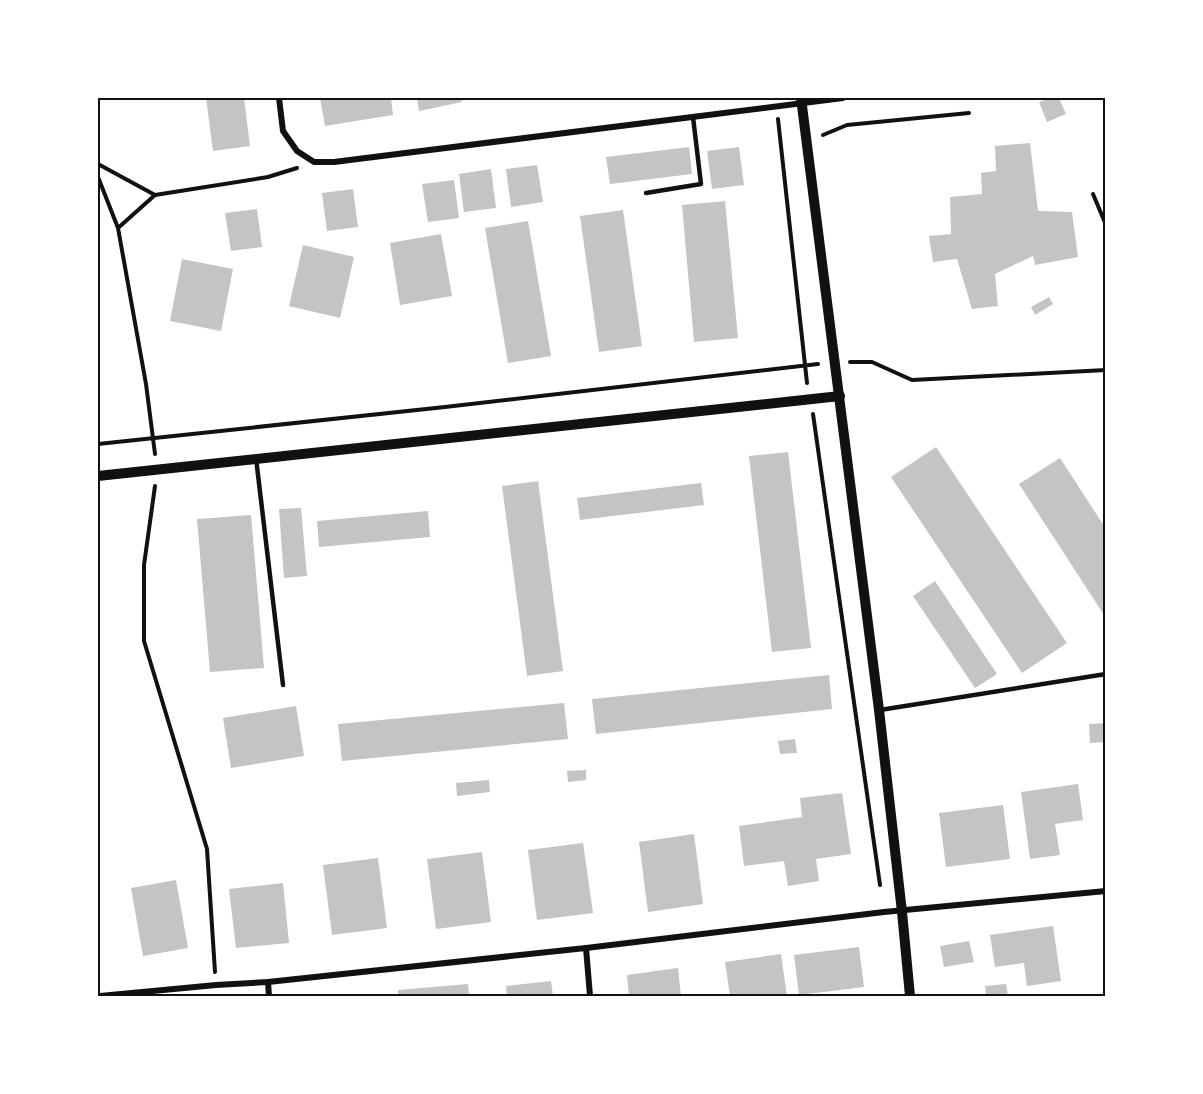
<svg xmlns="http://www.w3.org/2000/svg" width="1203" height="1094" font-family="Figtree,sans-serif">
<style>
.building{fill:#c4c4c4}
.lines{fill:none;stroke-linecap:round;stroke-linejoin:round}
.path{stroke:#111;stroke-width:4}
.service{stroke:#111;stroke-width:4.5}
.minor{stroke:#111;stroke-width:6}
.tertiary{stroke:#111;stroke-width:10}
.neatline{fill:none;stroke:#111;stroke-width:2}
</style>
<rect width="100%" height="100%" fill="#fff"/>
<g class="building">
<polygon points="206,98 244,98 250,146 213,151"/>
<polygon points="320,98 391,98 393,115 325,126"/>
<polygon points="417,98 461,98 462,102 419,111"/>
<polygon points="1051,98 1059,98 1066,114 1047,122 1039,102"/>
<polygon points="1030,143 1038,211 1072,212 1078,257 1035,265 1033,256 995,274 998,306 972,309 957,259 933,262 929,236 951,234 950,197 982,194 981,173 996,171 995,146"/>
<polygon points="689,147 692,174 610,184 606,157"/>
<polygon points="739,147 744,185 712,189 707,151"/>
<polygon points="537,165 543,202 511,207 506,169"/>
<polygon points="491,169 496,208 464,212 459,174"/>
<polygon points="454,180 459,218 428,222 422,184"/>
<polygon points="353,189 358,227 327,231 322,193"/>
<polygon points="725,201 738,338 694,342 682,205"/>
<polygon points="257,209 262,247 231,251 225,213"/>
<polygon points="623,210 642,346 599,352 580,216"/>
<polygon points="528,221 551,356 508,363 485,228"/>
<polygon points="441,234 452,296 400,305 390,243"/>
<polygon points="303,245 354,257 340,318 289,306"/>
<polygon points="182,259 233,269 221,331 170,321"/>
<polygon points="1049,297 1053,304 1035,315 1031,307"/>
<polygon points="936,447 1067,643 1022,673 891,477"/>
<polygon points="788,452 811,648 772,652 749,456"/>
<polygon points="1060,458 1106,529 1106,618 1019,484"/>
<polygon points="538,481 563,671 527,676 502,486"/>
<polygon points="701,483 704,505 580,520 577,498"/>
<polygon points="301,508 307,576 284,578 279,509"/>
<polygon points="428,511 430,537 319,547 317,521"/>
<polygon points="251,515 264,668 210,672 197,519"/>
<polygon points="935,581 997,674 975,688 913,596"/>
<polygon points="829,675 832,709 596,734 592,699"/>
<polygon points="564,703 568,739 342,761 338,724"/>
<polygon points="296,706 304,756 231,768 223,718"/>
<polygon points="1106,723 1106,742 1090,743 1089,724"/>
<polygon points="795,739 797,753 780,754 778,741"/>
<polygon points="586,770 586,780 568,782 567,771"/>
<polygon points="489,780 490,792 457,796 456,783"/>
<polygon points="1078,784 1083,820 1055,824 1060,855 1030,859 1021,792"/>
<polygon points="842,793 851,854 816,859 819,881 788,886 784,861 744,866 739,826 802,817 800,798"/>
<polygon points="1003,805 1010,859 946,867 939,813"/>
<polygon points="694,834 703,904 648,912 639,842"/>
<polygon points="583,843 593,913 537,920 528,850"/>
<polygon points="482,852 491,922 436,929 427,859"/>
<polygon points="378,858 387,928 332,935 323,865"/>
<polygon points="176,880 188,948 143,956 131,888"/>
<polygon points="283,883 289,943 236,948 229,889"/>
<polygon points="1053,926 1061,981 1027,986 1024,963 995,967 990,935"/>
<polygon points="969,941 974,962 944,967 940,946"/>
<polygon points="859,947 864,987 799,995 794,955"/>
<polygon points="781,954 787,996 730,996 725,962"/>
<polygon points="678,968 681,996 629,996 627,975"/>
<polygon points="551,981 553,996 507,996 506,986"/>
<polygon points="468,984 469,996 398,996 398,990"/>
<polygon points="1006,984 1008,996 986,996 985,986"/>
</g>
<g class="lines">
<g class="path">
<polyline points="778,119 807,383"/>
<polyline points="823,135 847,125 969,113"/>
<polyline points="98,164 155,195"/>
<polyline points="98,177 118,228 146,384 155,454"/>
<polyline points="1093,194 1106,225"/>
<polyline points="118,228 155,195 268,177 297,168"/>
<polyline points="850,362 872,362 912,380 1106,370"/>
<polyline points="813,414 880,885"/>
<polyline points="98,444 445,407 818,364"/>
<polyline points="155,486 144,565 144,641 207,849 215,972"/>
</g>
<g class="service">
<polyline points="646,193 701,184 693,117"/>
<polyline points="256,458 283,685"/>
<polyline points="880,710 1106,674"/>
</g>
<g class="minor">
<polyline points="279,98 283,131 297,151 314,162 334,162 843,98"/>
<polyline points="586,948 590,996"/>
<polyline points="268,982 269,996"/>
<polyline points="100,996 216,985 268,982 586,948 884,912 1106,891"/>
</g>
<g class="tertiary">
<polyline points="801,98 879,710 902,912 910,996"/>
<polyline points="98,476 840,396"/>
</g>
</g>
<rect width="1203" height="1094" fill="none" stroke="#ffffff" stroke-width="198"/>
<rect x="99" y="99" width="1005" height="896" class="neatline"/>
</svg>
